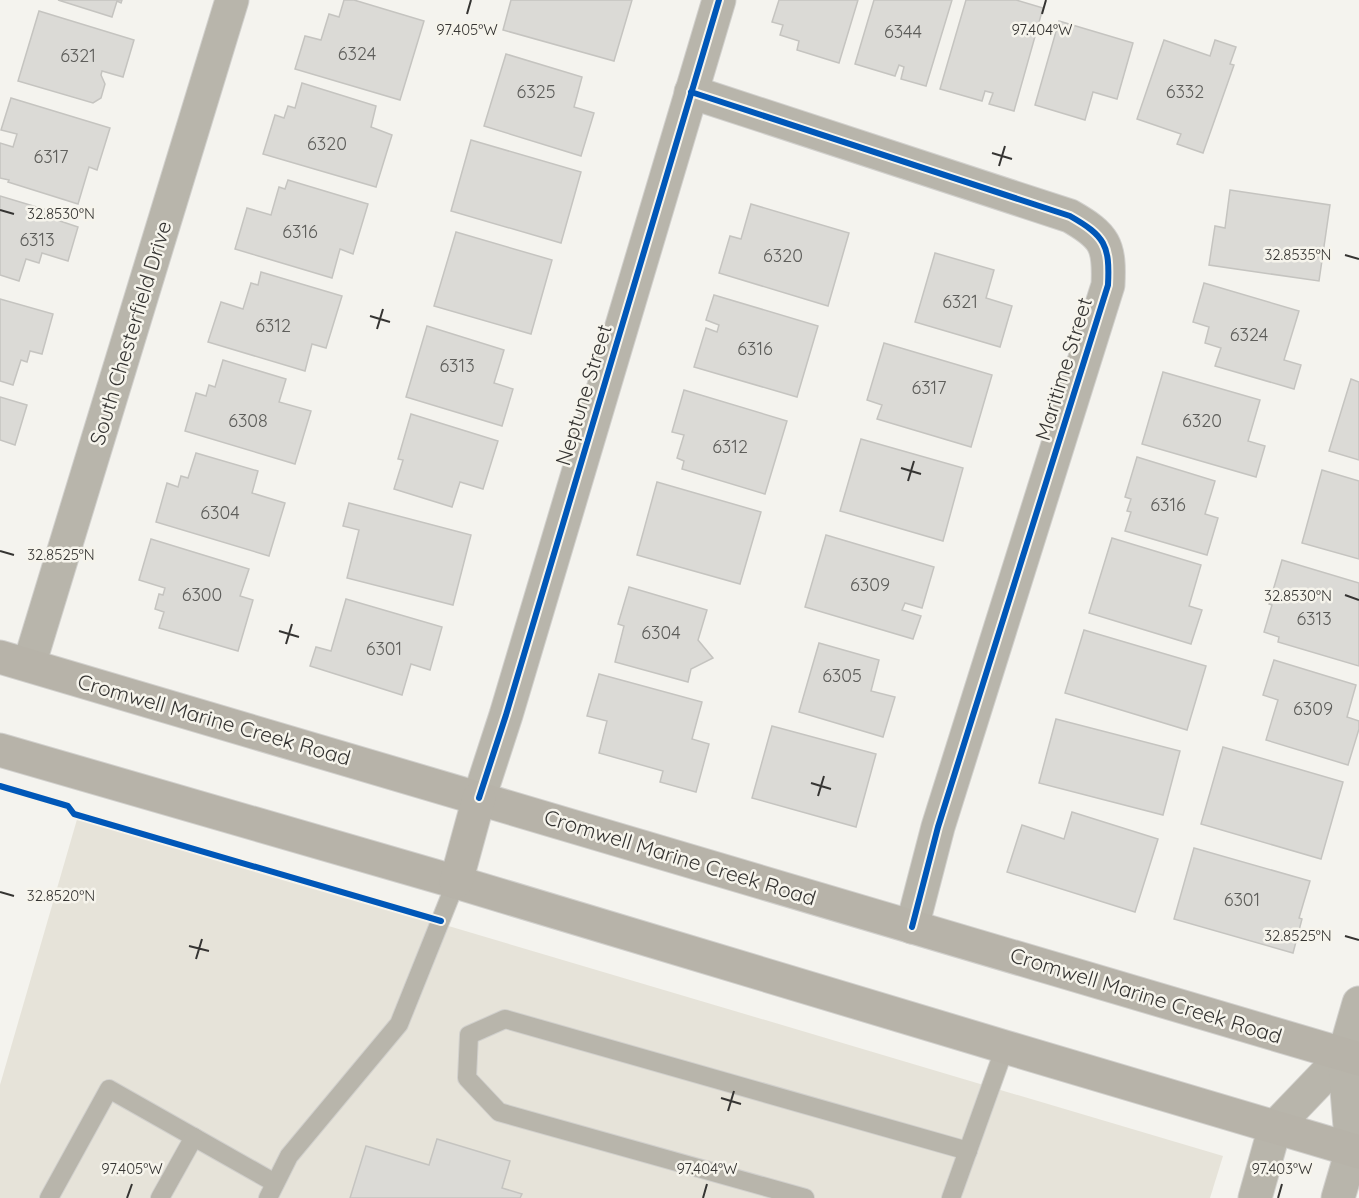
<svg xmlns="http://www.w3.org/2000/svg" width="1359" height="1198" font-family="Quicksand,sans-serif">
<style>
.built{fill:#e6e3d9}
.building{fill:#dbdad6;stroke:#c5c4c0;stroke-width:1.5}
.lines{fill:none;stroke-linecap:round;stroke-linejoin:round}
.service-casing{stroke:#d1d0cd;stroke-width:20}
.minor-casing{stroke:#d1d0cd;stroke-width:35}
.tertiary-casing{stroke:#d1d0cd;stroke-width:35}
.secondary-casing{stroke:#d1d0cd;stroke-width:35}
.service{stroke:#b8b5ab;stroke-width:18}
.minor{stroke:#b8b5ab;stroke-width:33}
.tertiary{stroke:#b8b5ab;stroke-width:33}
.secondary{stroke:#b7b3a9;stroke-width:33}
.cycleway-casing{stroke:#f6f4ec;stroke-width:10}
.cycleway{stroke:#0057b8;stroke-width:6}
.ticks{fill:none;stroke:#353432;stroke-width:2}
.labels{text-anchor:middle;stroke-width:5;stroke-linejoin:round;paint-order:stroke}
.number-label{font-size:18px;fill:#5e5e5b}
.street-label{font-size:21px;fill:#353432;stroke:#f6f4ec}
.ticks-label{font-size:15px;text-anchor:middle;fill:#353432;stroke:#f6f4ec;stroke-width:5;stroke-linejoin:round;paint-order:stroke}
</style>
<rect width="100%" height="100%" fill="#f4f3ee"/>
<polygon class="built" points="78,816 1223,1156 1210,1198 0,1198 0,1085"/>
<g class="building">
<polygon points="58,0 122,0 121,3 117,1 112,17"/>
<polygon points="344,0 354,0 424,21 400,100 295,69 305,36 321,40 329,14 339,17"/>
<polygon points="511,0 632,0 614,61 503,30"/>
<polygon points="779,0 858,0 839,63 797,50 799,41 780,35 783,25 772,22"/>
<polygon points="874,0 952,0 926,86 901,79 904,67 899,65 895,76 855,64"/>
<polygon points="966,0 1016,0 1043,8 1014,111 989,104 993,93 985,91 982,101 940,89"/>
<polygon points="39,11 134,40 123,77 102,71 101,75 105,84 101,98 93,103 18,81"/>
<polygon points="1059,21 1133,43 1117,99 1093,92 1085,120 1035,105"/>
<polygon points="1164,40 1210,56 1215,40 1236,47 1230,64 1234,65 1203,153 1177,144 1181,134 1137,119"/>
<polygon points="506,54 582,77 574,107 594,113 581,156 484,126"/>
<polygon points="302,83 376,106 371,127 392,135 376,187 263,154 275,115 284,118 288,106 295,108"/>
<polygon points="11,98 110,128 97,170 89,167 78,204 8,182 9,180 0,178 0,143 13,147 17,134 1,130"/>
<polygon points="471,140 581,172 561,243 451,211"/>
<polygon points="288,180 368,204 353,254 340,249 332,278 235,249 247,208 271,215 279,187 285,189"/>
<polygon points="1230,190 1330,205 1319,281 1209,265 1215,226 1225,228"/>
<polygon points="0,196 50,211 48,217 78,227 68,261 42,253 39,263 26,259 19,281 0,275"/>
<polygon points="751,204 849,233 828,306 719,273 730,236 741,239"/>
<polygon points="456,232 552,260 531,334 434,306"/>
<polygon points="935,253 994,270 986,298 1012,306 1000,347 915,322"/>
<polygon points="261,272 342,296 326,348 312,344 305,371 208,342 221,302 243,309 251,283 258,285"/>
<polygon points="1204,283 1299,311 1284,360 1301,365 1294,389 1215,366 1221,348 1205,343 1209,327 1193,322"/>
<polygon points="714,295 818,326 797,397 694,367 706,328 717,332 719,325 706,320"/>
<polygon points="0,299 53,314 42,354 30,351 27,362 21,360 13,385 0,381"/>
<polygon points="427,326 504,350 494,383 513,389 502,426 406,397"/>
<polygon points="884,343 992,375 971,447 877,419 882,405 867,400"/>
<polygon points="223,360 286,379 279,402 311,411 295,464 185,431 196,393 206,396 209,385 215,387"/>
<polygon points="1163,372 1260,400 1248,441 1265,446 1256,477 1142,444"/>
<polygon points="1351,379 1359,382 1359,460 1329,451"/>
<polygon points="684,390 787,421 765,494 682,469 684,461 677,458 684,435 672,432"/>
<polygon points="0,397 27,405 15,445 0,440"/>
<polygon points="411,414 498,441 483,489 460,482 452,507 394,489 403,460 398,459"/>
<polygon points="861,439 963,468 943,541 840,511"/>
<polygon points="196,453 258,471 252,493 285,503 269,556 156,522 167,483 178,487 181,476 188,478"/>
<polygon points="1137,457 1215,481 1205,514 1218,518 1207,555 1125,531 1131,512 1127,511 1131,499 1125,497"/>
<polygon points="1322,470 1359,481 1359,559 1302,543"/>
<polygon points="657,482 761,512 740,584 637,555"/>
<polygon points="349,503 471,535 453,605 347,578 359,530 343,526"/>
<polygon points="826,535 934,567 922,608 905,603 902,610 921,616 913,639 805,607"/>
<polygon points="1112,538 1201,565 1189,606 1202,610 1191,644 1089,613"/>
<polygon points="151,539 249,569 240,596 253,600 238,651 159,628 164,612 155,609 159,594 163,595 165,588 139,580"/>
<polygon points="1282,560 1359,583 1359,666 1278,642 1279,637 1264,632 1272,605 1269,604"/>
<polygon points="629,587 707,610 698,640 713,658 691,669 688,682 615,662 624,626 618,624"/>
<polygon points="346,599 442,627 430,670 411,664 402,695 310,666 316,647 331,651"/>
<polygon points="1084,630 1206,666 1187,730 1065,693"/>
<polygon points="819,643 879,660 871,691 895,697 883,737 799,712"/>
<polygon points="1274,660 1356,685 1347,717 1359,721 1359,729 1348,765 1266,740 1278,700 1263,695"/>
<polygon points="599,674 702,702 692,739 709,744 696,792 660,782 663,771 599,753 607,721 587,716"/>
<polygon points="1056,719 1180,751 1163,815 1039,783"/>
<polygon points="772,726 876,754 856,827 752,798"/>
<polygon points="1223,747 1343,782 1321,859 1201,824"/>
<polygon points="1072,812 1158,839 1135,912 1007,872 1022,825 1064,839"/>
<polygon points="1194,848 1310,881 1299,918 1302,919 1293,953 1174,919"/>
<polygon points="437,1139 510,1161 502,1188 522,1194 520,1198 350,1198 366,1146 429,1165"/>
</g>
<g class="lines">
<defs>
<g id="service">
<polyline points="49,1198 109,1089 275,1183"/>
<polyline points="160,1198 194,1137"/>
<polyline points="268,1198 289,1156 399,1024 456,882"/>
<polyline points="805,1198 499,1112 467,1078 469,1035 505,1019 968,1151"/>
<polyline points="951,1198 1005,1047"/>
</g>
<g id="minor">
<path d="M691,92L1070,216C1105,236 1110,245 1108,285L938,827L912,927"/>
<polyline points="29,665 232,0"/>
<polyline points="479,798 506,715 719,0"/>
<polyline points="1344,1055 1359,1003"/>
</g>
<g id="tertiary">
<polyline points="1255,1198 1275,1127 1344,1055"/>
<polyline points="1338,1198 1352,1150 1344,1055"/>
</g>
<g id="secondary">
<polyline points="0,657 1359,1059"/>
<polyline points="0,750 456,882 1005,1047 1359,1152"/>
<polyline points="456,882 479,798"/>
</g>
</defs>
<use href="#service" class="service-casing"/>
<use href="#minor" class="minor-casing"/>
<use href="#tertiary" class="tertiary-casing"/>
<use href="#secondary" class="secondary-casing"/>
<use href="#service" class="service"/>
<use href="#minor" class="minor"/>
<use href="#tertiary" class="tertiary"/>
<use href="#secondary" class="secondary"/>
<defs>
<g id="cycleway">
<path d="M691,92L1070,216C1105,236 1110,245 1108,285L938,827L912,927"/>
<polyline points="0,786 68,806 74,814 441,921"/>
<polyline points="479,798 506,715 719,0"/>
</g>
</defs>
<use href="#cycleway" class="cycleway-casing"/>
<use href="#cycleway" class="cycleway"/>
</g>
<path class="ticks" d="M467,14L471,0M1042,14L1046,0M992,153L1012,159M999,166L1005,146M0,210L14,214M1345,255L1359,259M370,316L390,322M377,329L383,309M901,468L921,474M908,481L914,461M0,551L14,555M1345,595L1359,600M279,631L299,637M286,644L292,624M811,783L831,789M818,796L824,776M0,892L14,896M1345,936L1359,940M189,946L209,951M196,959L202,939M721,1098L741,1104M728,1111L734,1091M127,1198L132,1184M703,1198L707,1184M1278,1198L1282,1184"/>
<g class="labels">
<g class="number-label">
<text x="903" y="38">6344</text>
<text x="357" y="60">6324</text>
<text x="78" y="62">6321</text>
<text x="536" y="98">6325</text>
<text x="1185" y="98">6332</text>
<text x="327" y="150">6320</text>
<text x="51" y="163">6317</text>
<text x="300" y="238">6316</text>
<text x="37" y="246">6313</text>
<text x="783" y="262">6320</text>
<text x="960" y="308">6321</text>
<text x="273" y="332">6312</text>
<text x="1249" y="341">6324</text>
<text x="755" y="355">6316</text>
<text x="457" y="372">6313</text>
<text x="929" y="394">6317</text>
<text x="248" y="427">6308</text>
<text x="1202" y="427">6320</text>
<text x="730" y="453">6312</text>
<text x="1168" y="511">6316</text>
<text x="220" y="519">6304</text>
<text x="870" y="591">6309</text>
<text x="202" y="601">6300</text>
<text x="1314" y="625">6313</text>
<text x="661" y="639">6304</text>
<text x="384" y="655">6301</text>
<text x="842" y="682">6305</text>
<text x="1313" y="715">6309</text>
<text x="1242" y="906">6301</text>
</g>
<g class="street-label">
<text transform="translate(131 333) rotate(-73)" y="7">South Chesterfield Drive</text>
<text transform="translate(1064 369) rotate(-73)" y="7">Maritime Street</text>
<text transform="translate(584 395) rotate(-73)" y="7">Neptune Street</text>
<text transform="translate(214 720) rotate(16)" y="7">Cromwell Marine Creek Road</text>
<text transform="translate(680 858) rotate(17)" y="7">Cromwell Marine Creek Road</text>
<text transform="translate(1146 996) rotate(17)" y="7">Cromwell Marine Creek Road</text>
</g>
</g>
<g class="ticks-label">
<text x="467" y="35">97.405°W</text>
<text x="1042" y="35">97.404°W</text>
<text x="61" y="219">32.8530°N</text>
<text x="1298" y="260">32.8535°N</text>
<text x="61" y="560">32.8525°N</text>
<text x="1298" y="601">32.8530°N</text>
<text x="61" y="901">32.8520°N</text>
<text x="1298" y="941">32.8525°N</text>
<text x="132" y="1174">97.405°W</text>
<text x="707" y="1174">97.404°W</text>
<text x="1282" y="1174">97.403°W</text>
</g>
</svg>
